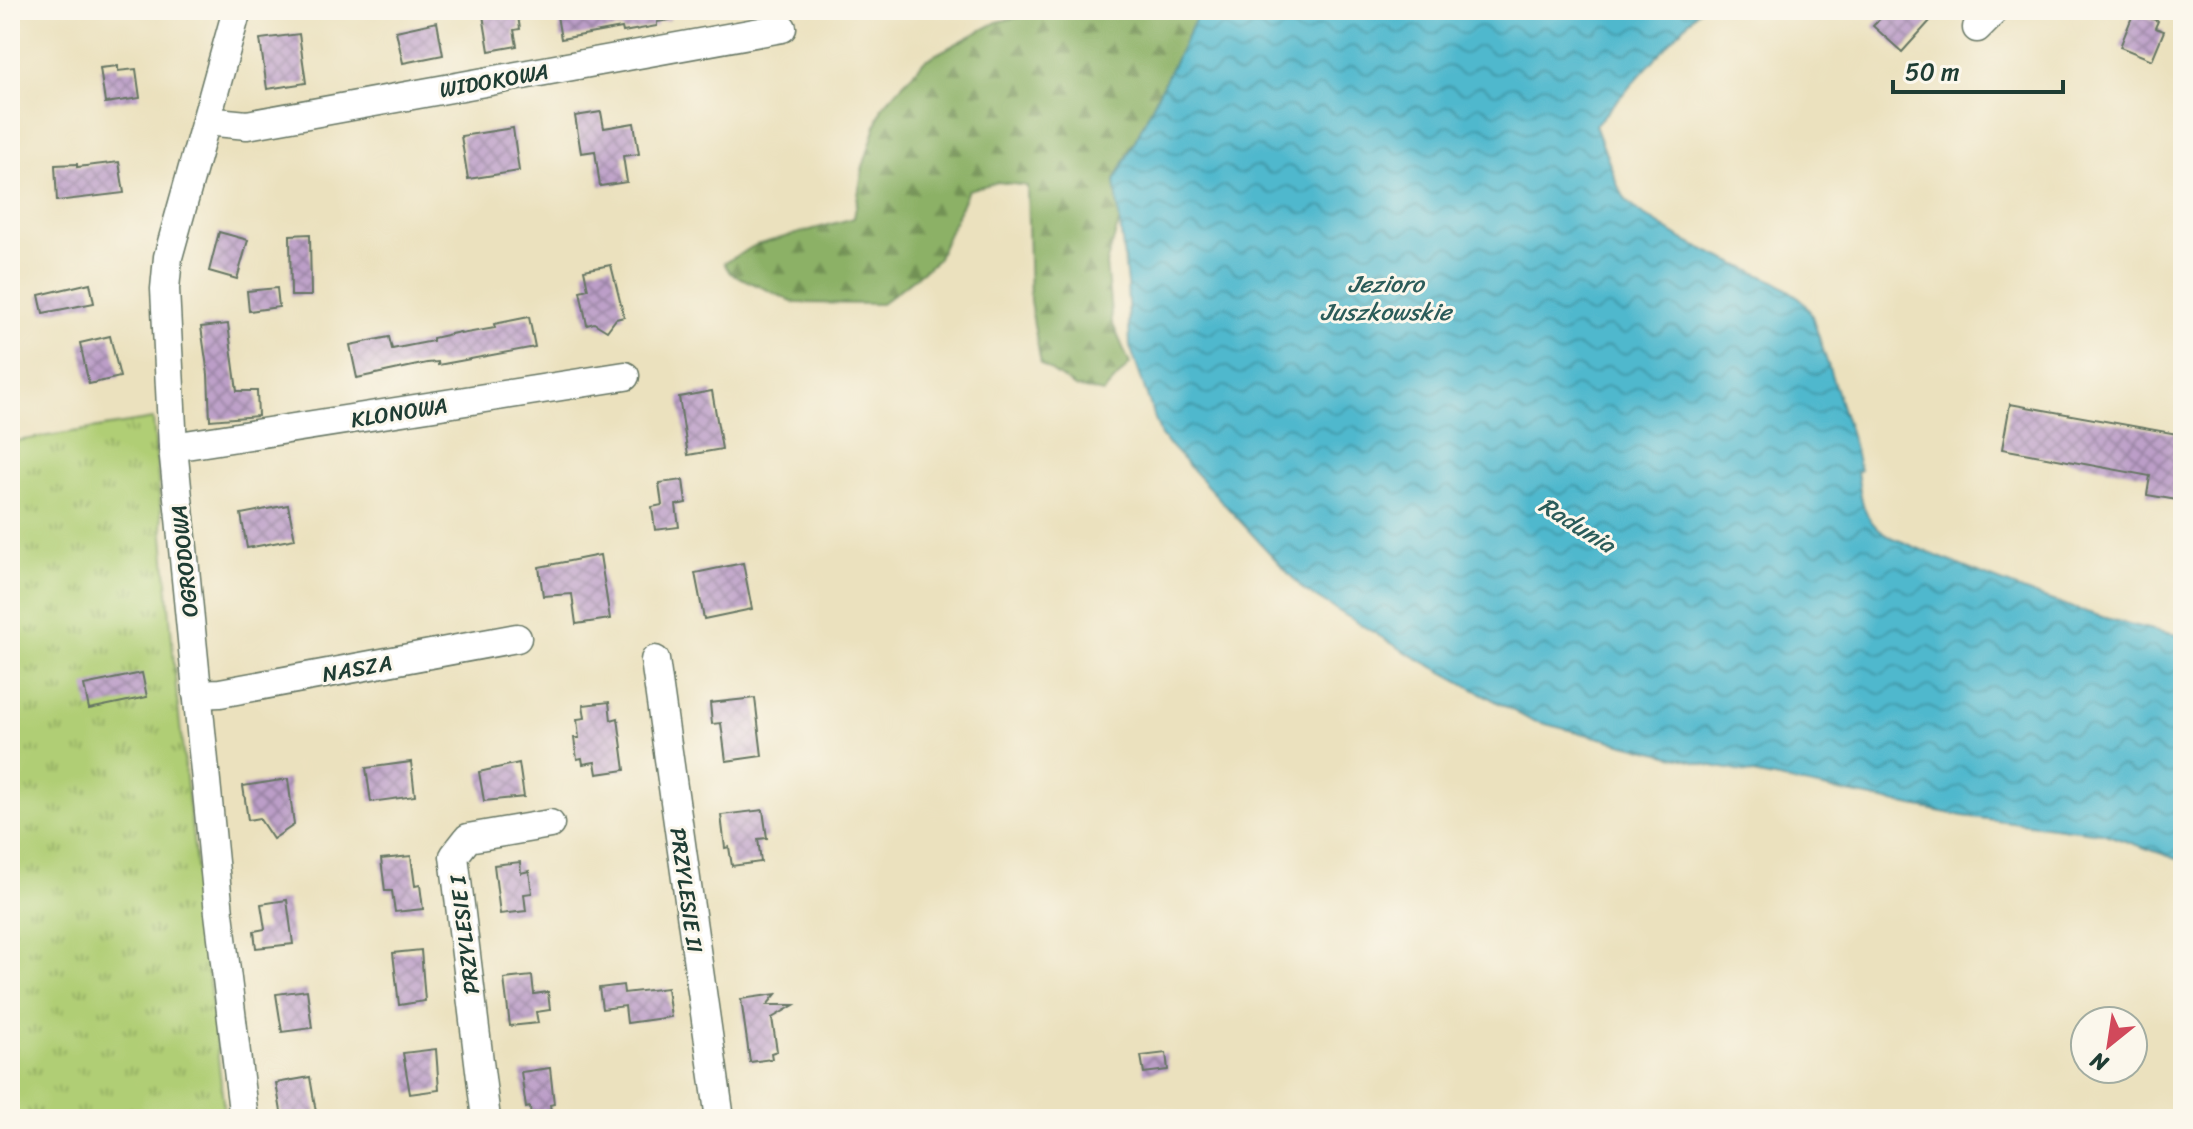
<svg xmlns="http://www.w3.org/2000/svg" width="2193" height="1129" font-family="Sriracha,sans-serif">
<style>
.grass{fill:url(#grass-tufts);stroke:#688654;stroke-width:2}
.forest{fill:url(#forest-firs);stroke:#56774d;stroke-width:2}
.water{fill:url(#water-waves);stroke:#377a80;stroke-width:2}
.building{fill:url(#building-cross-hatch)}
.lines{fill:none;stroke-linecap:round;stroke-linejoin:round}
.minor-casing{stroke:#667664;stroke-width:31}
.minor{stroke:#fff;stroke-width:28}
.labels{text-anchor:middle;stroke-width:6;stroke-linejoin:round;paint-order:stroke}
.street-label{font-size:22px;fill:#1f3d34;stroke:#fbf7ec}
.water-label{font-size:24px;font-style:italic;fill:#2b5c5a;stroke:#fbf7ec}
</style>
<defs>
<pattern id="grass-tufts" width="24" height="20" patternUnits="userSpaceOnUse" patternTransform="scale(2)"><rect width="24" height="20" fill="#b0ce75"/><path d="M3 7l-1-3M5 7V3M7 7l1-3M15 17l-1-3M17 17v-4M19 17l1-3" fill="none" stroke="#8fa861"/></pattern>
<pattern id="forest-firs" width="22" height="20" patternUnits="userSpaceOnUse" patternTransform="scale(2)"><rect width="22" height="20" fill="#8cb166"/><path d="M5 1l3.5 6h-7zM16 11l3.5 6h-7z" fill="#729155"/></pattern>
<pattern id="water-waves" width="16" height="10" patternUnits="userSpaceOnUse" patternTransform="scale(2)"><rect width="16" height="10" fill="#4fb8cd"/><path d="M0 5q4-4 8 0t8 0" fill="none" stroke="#4197a7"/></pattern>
<pattern id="building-cross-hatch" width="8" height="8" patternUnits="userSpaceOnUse" patternTransform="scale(2)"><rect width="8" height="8" fill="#bc9ec8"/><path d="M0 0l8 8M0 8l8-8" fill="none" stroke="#9882a3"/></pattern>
</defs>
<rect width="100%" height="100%" fill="#fbf7ec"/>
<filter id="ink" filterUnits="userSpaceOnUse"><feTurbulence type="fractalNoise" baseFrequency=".0125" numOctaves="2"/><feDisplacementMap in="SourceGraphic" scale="16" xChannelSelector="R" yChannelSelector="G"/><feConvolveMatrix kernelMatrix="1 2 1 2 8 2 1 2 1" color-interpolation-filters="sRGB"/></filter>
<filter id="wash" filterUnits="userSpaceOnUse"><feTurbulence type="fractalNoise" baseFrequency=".006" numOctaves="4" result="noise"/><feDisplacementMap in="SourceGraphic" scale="32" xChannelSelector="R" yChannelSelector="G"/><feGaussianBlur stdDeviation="1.8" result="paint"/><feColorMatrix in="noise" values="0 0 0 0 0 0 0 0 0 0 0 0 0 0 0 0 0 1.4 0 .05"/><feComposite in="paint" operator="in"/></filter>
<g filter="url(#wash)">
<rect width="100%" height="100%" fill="#ebe1be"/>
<polygon class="grass" points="153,419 177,699 225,1119 10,1119 10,442"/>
<polygon class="forest" points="1048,10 1201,10 1115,180 1120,220 1106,264 1112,322 1130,364 1103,393 1075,387 1041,364 1030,302 1027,186 998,182 968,190 937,260 881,304 796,303 730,273 724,263 756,245 854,218 863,167 882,107 925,60 997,22"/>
<path class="water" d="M1200,10H1699L1595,125L1618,186L1626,200L1639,212L1689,243L1776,282L1800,298L1811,313L1851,435L1860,470L1857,472C1862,501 1861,517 1886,535C1983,575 2080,618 2183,636V861L2102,833L1963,816L1703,764L1530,720L1404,651L1304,590L1161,436L1130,346L1127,284L1115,181Z"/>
<g id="blocks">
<g class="building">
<polygon points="517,10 520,29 514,30 517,46 489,51 483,15"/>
<polygon points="556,10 670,10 670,20 657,22 657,26 623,32 622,28 561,39"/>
<polygon points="1888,10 1918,10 1930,21 1902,52 1873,26"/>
<polygon points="2134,12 2158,21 2155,28 2164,31 2152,60 2120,47"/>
<polygon points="437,22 443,55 403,63 396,31"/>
<polygon points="299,34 306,83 267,89 260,39"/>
<polygon points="118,66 118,71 136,69 140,98 105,103 100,68"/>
<polygon points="601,112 604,128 634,123 639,154 623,156 627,182 600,186 595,151 581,153 575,116"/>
<polygon points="513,128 519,171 468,179 461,136"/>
<polygon points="119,162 124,193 57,201 55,165 77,164 77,167"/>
<polygon points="219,232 248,240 237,279 209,271"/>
<polygon points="310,234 311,296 291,296 290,235"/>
<polygon points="611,265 624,317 616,319 607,331 594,323 587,325 580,291 588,289 584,270"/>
<polygon points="90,283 94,303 43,313 39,295"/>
<polygon points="277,288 279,307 249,311 247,291"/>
<polygon points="529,317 535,347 438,365 438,362 427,363 357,378 350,345 389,337 392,349 433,341 433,338 460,332 461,334 495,328 494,324"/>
<polygon points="228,324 237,391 257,391 258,416 210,420 208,374 201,327"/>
<polygon points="110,336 120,377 89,384 80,343"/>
<polygon points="712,391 722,449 688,455 679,397"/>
<polygon points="2010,404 2183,435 2183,501 2147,495 2150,476 2002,449"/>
<polygon points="683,480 686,503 676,505 679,527 655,530 652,507 662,505 659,483"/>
<polygon points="288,505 295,539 247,548 241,514"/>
<polygon points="600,555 610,619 576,624 572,594 543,596 539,567"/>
<polygon points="743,563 752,609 704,619 695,573"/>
<polygon points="142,673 147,697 89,709 84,685"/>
<polygon points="755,698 762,756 726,761 721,723 712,724 710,703"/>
<polygon points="609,702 611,720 618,718 625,770 597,774 595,762 583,764 582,758 577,759 574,738 579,738 577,719 585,718 583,705"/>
<polygon points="411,762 415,796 371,802 366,768"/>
<polygon points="519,763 524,797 484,801 479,772"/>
<polygon points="288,779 294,825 273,839 259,818 248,820 243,786"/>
<polygon points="763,810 767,838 758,839 761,862 732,866 729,847 725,848 721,815"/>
<polygon points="411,856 415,886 420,885 423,909 395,912 392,891 385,891 381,859"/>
<polygon points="520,862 521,873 529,871 532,893 524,894 526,911 500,914 494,865"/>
<polygon points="287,900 293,944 256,948 254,931 265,929 261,904"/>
<polygon points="421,950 425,1001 399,1005 393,953"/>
<polygon points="532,976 534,994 548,992 550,1010 536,1012 538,1023 510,1026 504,979"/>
<polygon points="623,985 624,993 667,988 671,1017 627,1023 625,1006 602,1009 599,988"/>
<polygon points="307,990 312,1028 282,1032 276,994"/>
<polygon points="776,994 767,1005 794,1005 772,1018 777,1051 771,1053 772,1059 750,1062 741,999"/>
<polygon points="436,1049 439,1090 410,1094 403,1053"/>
<polygon points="1166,1053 1168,1070 1144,1073 1141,1056"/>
<polygon points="550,1068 554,1104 550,1105 552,1117 531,1119 530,1107 526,1108 521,1072"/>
<polygon points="310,1077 316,1112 282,1117 276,1083"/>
</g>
</g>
</g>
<g filter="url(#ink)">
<use href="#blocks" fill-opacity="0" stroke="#667664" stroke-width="2"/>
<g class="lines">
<defs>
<g id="minor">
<polyline points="237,10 168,257 165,289 173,447 219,913 244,1119"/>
<polyline points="1977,28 1995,10"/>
<polyline points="206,121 247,125 782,28"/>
<polyline points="173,447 625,376"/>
<polyline points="655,660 720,1119"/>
<polyline points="197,694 220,693 517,638"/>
<polyline points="486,1119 454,856 468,838 550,824"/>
</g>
</defs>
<use href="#minor" class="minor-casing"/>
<use href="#minor" class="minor"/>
</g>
</g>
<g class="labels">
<g class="street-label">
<text transform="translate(494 80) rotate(-10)" y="8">WIDOKOWA</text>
<text transform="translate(399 412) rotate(-9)" y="8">KLONOWA</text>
<text transform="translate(184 561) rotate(-96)" y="8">OGRODOWA</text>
<text transform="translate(357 668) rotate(-10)" y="8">NASZA</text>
<text transform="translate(687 890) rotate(82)" y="8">PRZYLESIE II</text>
<text transform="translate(464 935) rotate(-97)" y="8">PRZYLESIE I</text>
</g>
<g class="water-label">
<text x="1386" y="292">Jezioro<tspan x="1386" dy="28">Juszkowskie</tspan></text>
<text transform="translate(1577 525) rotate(32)" y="8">Radunia</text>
</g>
</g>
<rect width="2193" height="1129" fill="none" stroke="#fbf7ec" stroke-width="40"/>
<g transform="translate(2109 1045) rotate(210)"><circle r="38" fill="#fbf7ec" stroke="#a3ada2" stroke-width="2"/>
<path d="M0-6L14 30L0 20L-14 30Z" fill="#d1495b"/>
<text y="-12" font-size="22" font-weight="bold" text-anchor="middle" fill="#1f3d34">N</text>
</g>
<path d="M1893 80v12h170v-12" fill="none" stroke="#1f3d34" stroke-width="4"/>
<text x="1905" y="80" font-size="24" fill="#1f3d34" stroke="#fbf7ec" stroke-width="6" paint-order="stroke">50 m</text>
</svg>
